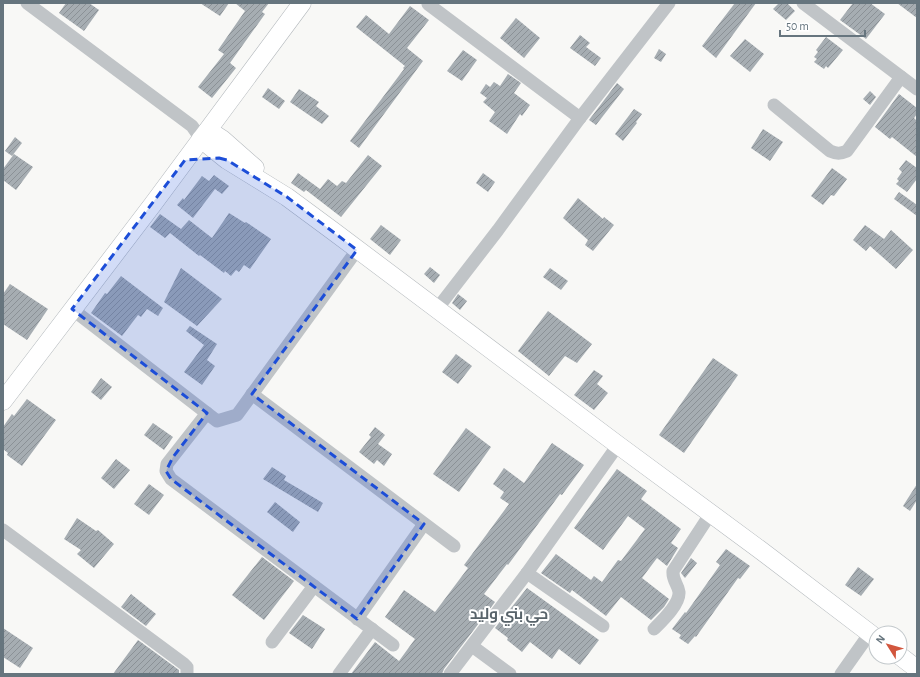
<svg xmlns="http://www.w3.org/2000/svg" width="920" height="677" font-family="'Alegreya Sans',Cairo,sans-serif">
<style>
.building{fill:url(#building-hatch)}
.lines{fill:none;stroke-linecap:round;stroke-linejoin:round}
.secondary-casing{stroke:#b3b8bc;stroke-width:19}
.minor{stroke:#c0c4c7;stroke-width:13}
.secondary{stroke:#fff;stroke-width:18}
.marked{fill:#1d4ed8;fill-opacity:0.2;stroke:#1d4ed8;stroke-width:3;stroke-dasharray:8 5;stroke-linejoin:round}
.labels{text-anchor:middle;stroke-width:4;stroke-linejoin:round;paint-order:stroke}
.district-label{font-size:15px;font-weight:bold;fill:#58636a;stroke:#fff}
</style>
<defs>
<pattern id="building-hatch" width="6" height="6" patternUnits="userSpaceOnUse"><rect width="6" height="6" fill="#a6adb2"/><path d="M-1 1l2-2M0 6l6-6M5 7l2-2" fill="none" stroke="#8b9196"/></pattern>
</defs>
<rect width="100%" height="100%" fill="#f8f8f6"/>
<g class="building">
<polygon points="66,3 89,3 99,10 84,31 59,13"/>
<polygon points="200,3 229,3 220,16"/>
<polygon points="235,3 269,3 262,12 265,14 230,63 236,68 212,98 198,87 224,54 218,50 245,11"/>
<polygon points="735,3 756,3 716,58 702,46"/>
<polygon points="779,3 787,3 795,11 786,20 773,9"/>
<polygon points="853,3 870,3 885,14 866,39 840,20"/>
<polygon points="897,3 917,3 917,18"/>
<polygon points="410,6 429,20 407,48 423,61 359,148 350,141 404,69 403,68 405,66 356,27 366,15 389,34"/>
<polygon points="516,18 540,38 524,58 500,38"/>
<polygon points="580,35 590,43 586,47 601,58 595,66 570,48"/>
<polygon points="826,37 843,50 828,68 826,66 824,69 814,62 817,59 814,57 818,52 816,50"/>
<polygon points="745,39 764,54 750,72 730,56"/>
<polygon points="659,49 666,54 661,62 654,58"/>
<polygon points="463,50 477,60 462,81 447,71"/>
<polygon points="508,74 521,83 514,93 530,105 522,116 520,114 507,134 489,121 495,112 483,102 487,98 480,93 486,84 490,87 494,82 500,86"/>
<polygon points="617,83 624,89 596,125 589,120"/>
<polygon points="268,88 285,101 279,109 262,97"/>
<polygon points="299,89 319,102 316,106 329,116 322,124 290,102"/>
<polygon points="870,91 876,97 870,105 863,99"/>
<polygon points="899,94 917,108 917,114 914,118 917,121 917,157 892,137 890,139 875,127"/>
<polygon points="634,109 642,114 636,122 637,123 623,141 615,134"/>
<polygon points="763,129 783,142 770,161 751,148"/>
<polygon points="15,137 22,143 12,156 5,151"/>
<polygon points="14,154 33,167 16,190 3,180 3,169"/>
<polygon points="368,155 382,166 341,217 306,190 304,192 291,183 298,173 320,189 328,179 337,186 342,181 346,183"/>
<polygon points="906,160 917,168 917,179 907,192 896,184 899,181 897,179 902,172 899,169"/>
<polygon points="832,168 847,179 834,196 831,195 823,205 811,196"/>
<polygon points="483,173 495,182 488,192 476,183"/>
<polygon points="214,175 229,186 222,194 215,189 193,218 177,205 183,198 184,200 202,176 209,181"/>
<polygon points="899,192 917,205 917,216 894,199"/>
<polygon points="578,198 603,219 604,217 614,225 593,251 585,245 588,240 563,218"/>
<polygon points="229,213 245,223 246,222 271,239 250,269 244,265 239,272 236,270 231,276 225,271 224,273 200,255 199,256 170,233 165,238 150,227 160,214 181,229 189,220 212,238"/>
<polygon points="381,225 401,240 390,255 370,239"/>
<polygon points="865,225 884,239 891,230 913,250 896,269 870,246 866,251 853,240"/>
<polygon points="430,267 440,275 434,283 424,274"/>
<polygon points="181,268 222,299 197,326 164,302"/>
<polygon points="550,268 568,281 561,290 543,277"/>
<polygon points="121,276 163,308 158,316 147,309 141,317 138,315 122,336 91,313 105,293 107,294"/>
<polygon points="10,284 48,309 27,340 3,324 3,294"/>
<polygon points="458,294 467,301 460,310 452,303"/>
<polygon points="548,311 592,344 577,363 565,356 549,376 518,351"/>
<polygon points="190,326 217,344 207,360 215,366 202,385 184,372 204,345 186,331"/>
<polygon points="456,354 472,366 458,384 442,372"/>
<polygon points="713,358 738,375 684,453 659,435"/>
<polygon points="594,370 603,376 597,384 608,393 594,410 574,395"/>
<polygon points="101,378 112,387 101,400 91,392"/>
<polygon points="27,399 56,420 22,466 7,455 8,453 3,449 3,427 12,414 14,416"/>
<polygon points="153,423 173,437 164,450 144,435"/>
<polygon points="375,427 385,435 378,444 392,454 384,466 377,460 374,464 359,452 371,437 369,435"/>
<polygon points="466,428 491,447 459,492 433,474"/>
<polygon points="552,443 584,465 562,495 560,494 508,565 507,564 484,594 495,602 444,669 442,674 351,674 375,642 399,661 415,639 385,617 404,590 435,612 468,568 464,565 509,504 500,498 504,492 493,484 504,468 524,483"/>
<polygon points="116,459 130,470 114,489 101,478"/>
<polygon points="272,467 286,476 284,480 323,503 318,512 263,479"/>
<polygon points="617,469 647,491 641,499 681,529 671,543 678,548 667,566 657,558 642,578 669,599 664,607 651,620 621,597 606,616 572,590 570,593 541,573 556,554 591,580 594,576 602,582 618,560 621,561 645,529 628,516 603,550 574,528"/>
<polygon points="149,484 164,495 149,515 134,504"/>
<polygon points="917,484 917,500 910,511 903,506"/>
<polygon points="275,502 300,522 293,532 267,512"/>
<polygon points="77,518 96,531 98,530 114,544 94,568 77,554 81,550 64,539"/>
<polygon points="726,549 750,566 740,579 738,578 696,637 695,636 688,644 679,638 681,635 672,629 685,612 686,613 720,565 716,562"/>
<polygon points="262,557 294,581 264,620 232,595"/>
<polygon points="691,558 697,563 685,578 681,573"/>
<polygon points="858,567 874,579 861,596 845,585"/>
<polygon points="527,588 599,640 580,665 559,649 552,659 530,642 522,652 507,640 508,638 495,628"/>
<polygon points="131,594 156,614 146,626 121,607"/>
<polygon points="303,615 325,629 312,649 289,633"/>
<polygon points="3,628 33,648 20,668 3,657"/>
<polygon points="138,640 179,670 179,674 113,674"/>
</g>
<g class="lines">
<defs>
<g id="secondary">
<polyline points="208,130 222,139 255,168"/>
<polyline points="201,139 227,160 287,197 333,231 618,445 759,549 876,638"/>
<polyline points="3,401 153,204 302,3"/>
<polyline points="900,656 917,669"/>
</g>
</defs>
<use href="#secondary" class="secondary-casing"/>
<g class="minor">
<polyline points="27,3 192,126 201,139"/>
<polyline points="803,3 917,89"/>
<polyline points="428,4 580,118"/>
<path d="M774,105L830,151C837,154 840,154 847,151L901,77"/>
<polyline points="72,309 217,421 237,415 357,250"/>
<polyline points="437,309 498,230 580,118 669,3"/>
<polyline points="252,394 454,546"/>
<polyline points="207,413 167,464 166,471 171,479 393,645"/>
<polyline points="3,530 184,664 187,667 187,674"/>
<polyline points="527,573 603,626"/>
<polyline points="357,619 424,524"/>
<path d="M654,629C662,621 680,604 679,592C678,584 672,580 673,571L711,513"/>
<polyline points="272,642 314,586"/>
<polyline points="472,646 510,674"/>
<polyline points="339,674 372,629"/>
<polyline points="450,674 527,573 618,445"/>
<polyline points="841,674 870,633"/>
</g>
<use href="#secondary" class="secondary"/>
</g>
<path class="marked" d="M219,158L227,160L287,197L357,250L252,394L424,524L357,619L171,479L166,471L173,457L207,413L72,309L185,160Z"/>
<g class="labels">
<g class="district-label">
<text x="509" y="619">حي بني وليد</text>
</g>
</g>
<rect width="920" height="677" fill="none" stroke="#66757e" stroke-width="8"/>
<g transform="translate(888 645) rotate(307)"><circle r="19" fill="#ffffff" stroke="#c2c8cb"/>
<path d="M0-3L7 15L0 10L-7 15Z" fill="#d2563d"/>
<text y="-6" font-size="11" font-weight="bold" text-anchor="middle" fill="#66757e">N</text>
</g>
<path d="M780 30v6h85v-6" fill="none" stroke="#66757e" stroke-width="2"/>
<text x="786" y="30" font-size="12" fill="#66757e" stroke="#ffffff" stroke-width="3" paint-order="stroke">50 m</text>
</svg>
